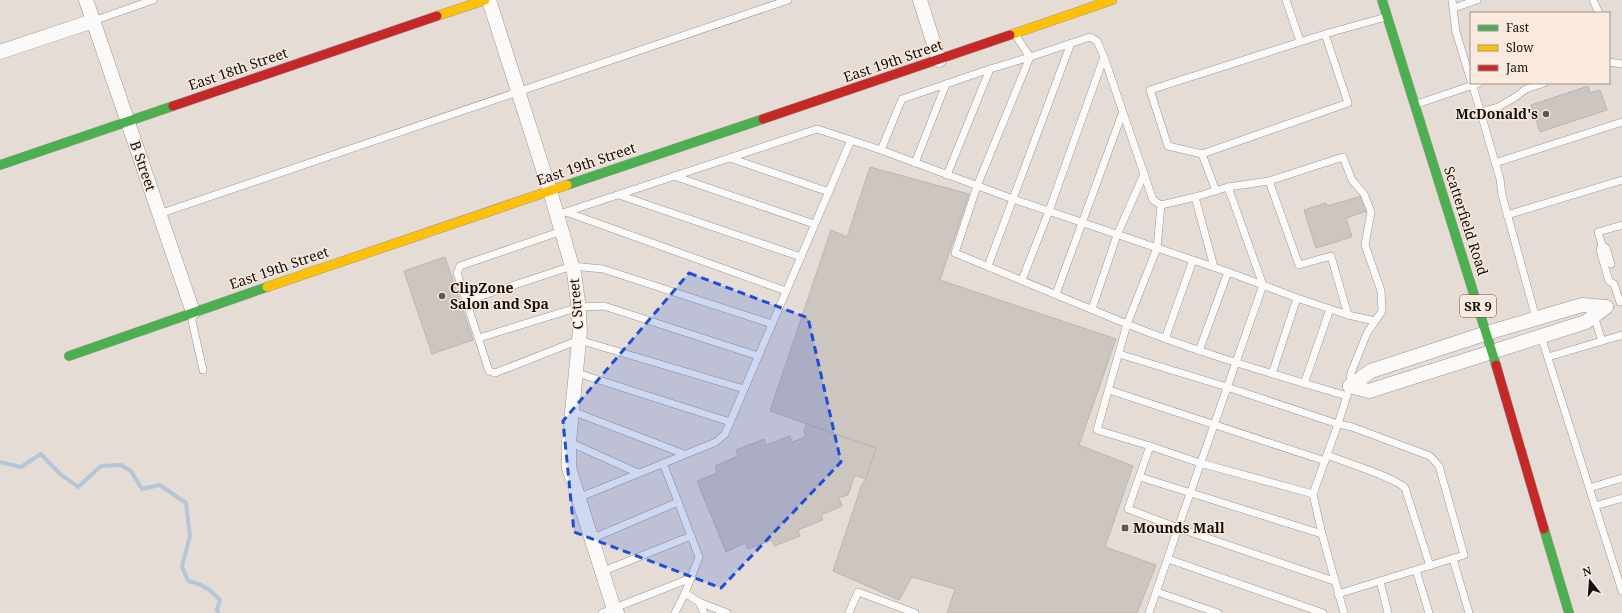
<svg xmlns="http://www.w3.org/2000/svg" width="1622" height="613" font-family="'Noto Serif',serif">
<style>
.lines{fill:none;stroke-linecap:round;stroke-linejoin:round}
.stream{stroke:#b4c6d7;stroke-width:4}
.building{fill:#cdc5c0;stroke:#bdb5b0}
.lane-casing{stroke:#9d9691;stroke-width:8}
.street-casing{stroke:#9d9691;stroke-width:15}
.fast-casing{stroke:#9d9691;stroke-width:10}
.slow-casing{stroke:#9d9691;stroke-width:10}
.jam-casing{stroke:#9d9691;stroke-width:10}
.lane{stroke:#fbfaf9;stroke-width:7}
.street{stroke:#fbfaf9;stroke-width:14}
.fast{stroke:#4caf50;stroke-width:9}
.slow{stroke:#ffc107;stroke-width:9}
.jam{stroke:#c62828;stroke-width:9}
.marked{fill:#1d4ed8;fill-opacity:0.2;stroke:#1d4ed8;stroke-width:3;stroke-dasharray:8 5;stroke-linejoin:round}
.poi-dot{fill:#5f5753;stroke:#fae9dd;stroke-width:1.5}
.labels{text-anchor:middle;stroke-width:3;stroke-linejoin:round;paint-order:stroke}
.shield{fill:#fae9dd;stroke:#5a514b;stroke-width:1}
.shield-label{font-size:13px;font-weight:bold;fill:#16100c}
.street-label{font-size:14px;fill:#16100c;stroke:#fae9dd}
.poi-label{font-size:14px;font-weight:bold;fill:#16100c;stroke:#fae9dd;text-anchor:start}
</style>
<rect width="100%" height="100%" fill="#e6dcd6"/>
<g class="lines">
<path class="stream" d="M0,462L21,467L41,454L59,473L78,487L101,466L121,465L131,471L142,489L160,485L186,503L190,536L182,566L188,581C202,584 210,589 220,600L217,609L218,613"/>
</g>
<g class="building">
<polygon points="1588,86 1590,93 1600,90 1607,110 1540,132 1531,105"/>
<polygon points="870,167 969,194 940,280 1116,339 1079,445 1133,466 1105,547 1156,565 1137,613 947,613 955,589 912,577 899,600 833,571 862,484 866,479 876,448 770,411 831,230 847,237"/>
<polygon points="1362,196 1367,211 1346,218 1352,237 1316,248 1304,210 1326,203 1327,206"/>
<polygon points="445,257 473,340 432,354 404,271"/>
<polygon points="806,424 876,448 866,479 855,475 848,495 839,498 842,506 821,515 823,520 798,530 800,536 774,546 772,540 748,549 745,543 726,552 697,481 717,473 715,466 738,456 736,450 764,439 766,445 790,436 792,442 806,437 804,432"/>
</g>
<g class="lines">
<defs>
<g id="lane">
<polyline points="1286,0 1300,41"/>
<polyline points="1452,0 1456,32 1471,81"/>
<polyline points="1593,0 1599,13"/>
<polyline points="1454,8 1477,0"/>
<polyline points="93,21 153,0"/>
<polyline points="1016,36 1030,57 977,186 955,253 1127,324 1097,430 1150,446 1128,509 1178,528 1149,613"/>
<polyline points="1609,62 1622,64"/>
<polyline points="1472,83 1500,179 1502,195 1536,318"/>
<polyline points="1417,104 1479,83"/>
<polyline points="1480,112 1498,107 1514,98 1526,89 1544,83"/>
<polyline points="881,150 902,99 990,69 1030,57 1090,37 1097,41 1104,57 1153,200 1161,205 1195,197 1228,187 1269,181 1343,157 1352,180 1364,194 1371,212 1365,245 1381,291 1382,311 1367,333 1351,373 1350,386 1338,424 1313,494 1322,534 1344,613"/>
<polyline points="1202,154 1168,146 1150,90 1325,34"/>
<polyline points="730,158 829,192"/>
<polyline points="915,163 946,84"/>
<polyline points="1495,163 1622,122"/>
<polyline points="947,175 990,69"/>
<polyline points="674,176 814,224"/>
<polyline points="1269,181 1299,265 1331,256 1348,315 1375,321"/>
<polyline points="1228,187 1263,285 1178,528 1334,581"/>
<polyline points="1216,191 1202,154 1348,103 1325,34 1386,17"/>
<polyline points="619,195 801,257"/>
<polyline points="1195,197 1214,267"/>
<path d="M1161,205L1157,248L1127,324C1199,353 1273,374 1347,396"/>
<polyline points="566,212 786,291"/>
<polyline points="159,214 788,0"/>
<polyline points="557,215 817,129 881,150 1013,199 1228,272 1297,298 1272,374"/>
<polyline points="1507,215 1622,180"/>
<polyline points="562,231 460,266 457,273 489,371 495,373 579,340 744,389"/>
<polyline points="1602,245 1606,248 1611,264"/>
<polyline points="988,266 1071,43"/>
<polyline points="1022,280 1049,211 1104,57"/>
<polyline points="1056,294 1122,114"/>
<polyline points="1297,298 1348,315"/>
<polyline points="466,301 572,266 603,269 772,324"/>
<polyline points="1620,302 1614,284 1609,281 1600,250 1602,245 1598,232 1622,225"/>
<polyline points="1092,309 1117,235 1144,174"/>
<polyline points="193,314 192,321 203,370"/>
<polyline points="1594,316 1602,341"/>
<polyline points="1541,336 1622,591"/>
<polyline points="479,338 579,307 604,306 758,356"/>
<polyline points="1165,339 1193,260"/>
<polyline points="1199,351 1228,272"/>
<polyline points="1119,354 1227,387 1338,424 1352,427 1430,456 1439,466 1464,555 1338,594"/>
<polyline points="1548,357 1622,335"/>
<polyline points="577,373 730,422"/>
<polyline points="1304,384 1330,309"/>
<polyline points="1109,390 1325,461"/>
<polyline points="572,411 684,454"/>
<polyline points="569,442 638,473"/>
<polyline points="1150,446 1200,463 1313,494"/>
<path d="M1327,455C1344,462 1394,477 1405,488L1430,566"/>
<polyline points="1140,477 1322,534"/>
<polyline points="1589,488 1622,478"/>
<polyline points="578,498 716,442 725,434 851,140"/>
<polyline points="678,502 699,557 685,593 699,602 727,613"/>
<polyline points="1595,506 1622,498"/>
<polyline points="591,539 678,502 663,463"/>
<polyline points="1168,559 1323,613"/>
<polyline points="1453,559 1469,613"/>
<polyline points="1416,570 1429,613"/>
<polyline points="601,572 691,536"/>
<polyline points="1380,581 1388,613"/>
<polyline points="1157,592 1218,613"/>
<polyline points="699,602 704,613"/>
<polyline points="602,613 691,578"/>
<polyline points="675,613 685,593"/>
<polyline points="849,613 858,592 915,613"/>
</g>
<g id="street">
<polyline points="86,0 193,312"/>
<polyline points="489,0 550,191 574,273 578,302 580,331 569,442 569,468 614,609 617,613"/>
<polyline points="920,0 939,60"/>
<polyline points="0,52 93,21"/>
<polyline points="1350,386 1369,391 1586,322 1606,307"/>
<polyline points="1350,386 1371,371 1487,333 1582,305 1606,307"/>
</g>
<g id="fast">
<polyline points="1382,0 1496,365"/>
<polyline points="0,165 173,106"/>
<polyline points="567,185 763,119"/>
<polyline points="69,356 267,287"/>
<polyline points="1544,529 1569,613"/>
</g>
<g id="slow">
<polyline points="437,16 485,0"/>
<polyline points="1010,35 1112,0"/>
<polyline points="267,287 567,185"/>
</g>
<g id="jam">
<polyline points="173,106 437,16"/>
<polyline points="763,119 1010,35"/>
<polyline points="1496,365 1544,529"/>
</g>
</defs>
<use href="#lane" class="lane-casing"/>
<use href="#street" class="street-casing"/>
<use href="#fast" class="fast-casing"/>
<use href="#slow" class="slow-casing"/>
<use href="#jam" class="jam-casing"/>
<use href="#lane" class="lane"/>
<use href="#street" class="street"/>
<use href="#fast" class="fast"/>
<use href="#slow" class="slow"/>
<use href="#jam" class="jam"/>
</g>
<path class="marked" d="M689,273L808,318L841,462L721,588L574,532L563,421Z"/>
<g class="poi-dot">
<circle cx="1546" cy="114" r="4"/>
<circle cx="442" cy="296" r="4"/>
<rect x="1121" y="524" width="8" height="8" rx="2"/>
</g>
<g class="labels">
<rect class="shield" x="1460" y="295" width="36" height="22" rx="3"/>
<g class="shield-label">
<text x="1478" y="311">SR 9</text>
</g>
<g class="street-label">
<text transform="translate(893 61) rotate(-19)" y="5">East 19th Street</text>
<text transform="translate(238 69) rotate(-19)" y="5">East 18th Street</text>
<text transform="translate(586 164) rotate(-19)" y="5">East 19th Street</text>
<text transform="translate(143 166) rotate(71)" y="5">B Street</text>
<text transform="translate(1466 221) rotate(72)" y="5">Scatterfield Road</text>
<text transform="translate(279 268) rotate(-19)" y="5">East 19th Street</text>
<text transform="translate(576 304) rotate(-95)" y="5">C Street</text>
</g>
<g class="poi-label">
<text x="1538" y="119" text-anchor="end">McDonald's</text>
<text x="450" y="293">ClipZone<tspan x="450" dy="16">Salon and Spa</tspan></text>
<text x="1133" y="533">Mounds Mall</text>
</g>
</g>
<rect x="1470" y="12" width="140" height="72" fill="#fae9dd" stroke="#9f9289"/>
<rect x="1478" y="25" width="20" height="6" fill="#4caf50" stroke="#9f9289"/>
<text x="1506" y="32" font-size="12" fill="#16100c">Fast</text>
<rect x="1478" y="45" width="20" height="6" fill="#ffc107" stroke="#9f9289"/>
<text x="1506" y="52" font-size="12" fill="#16100c">Slow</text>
<rect x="1478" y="65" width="20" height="6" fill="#c62828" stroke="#9f9289"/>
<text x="1506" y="72" font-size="12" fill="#16100c">Jam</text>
<g transform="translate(1590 581) rotate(343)" stroke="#fae9dd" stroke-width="3" paint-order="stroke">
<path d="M0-3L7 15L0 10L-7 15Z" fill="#16100c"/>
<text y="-6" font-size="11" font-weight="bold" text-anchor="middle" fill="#16100c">N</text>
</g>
</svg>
